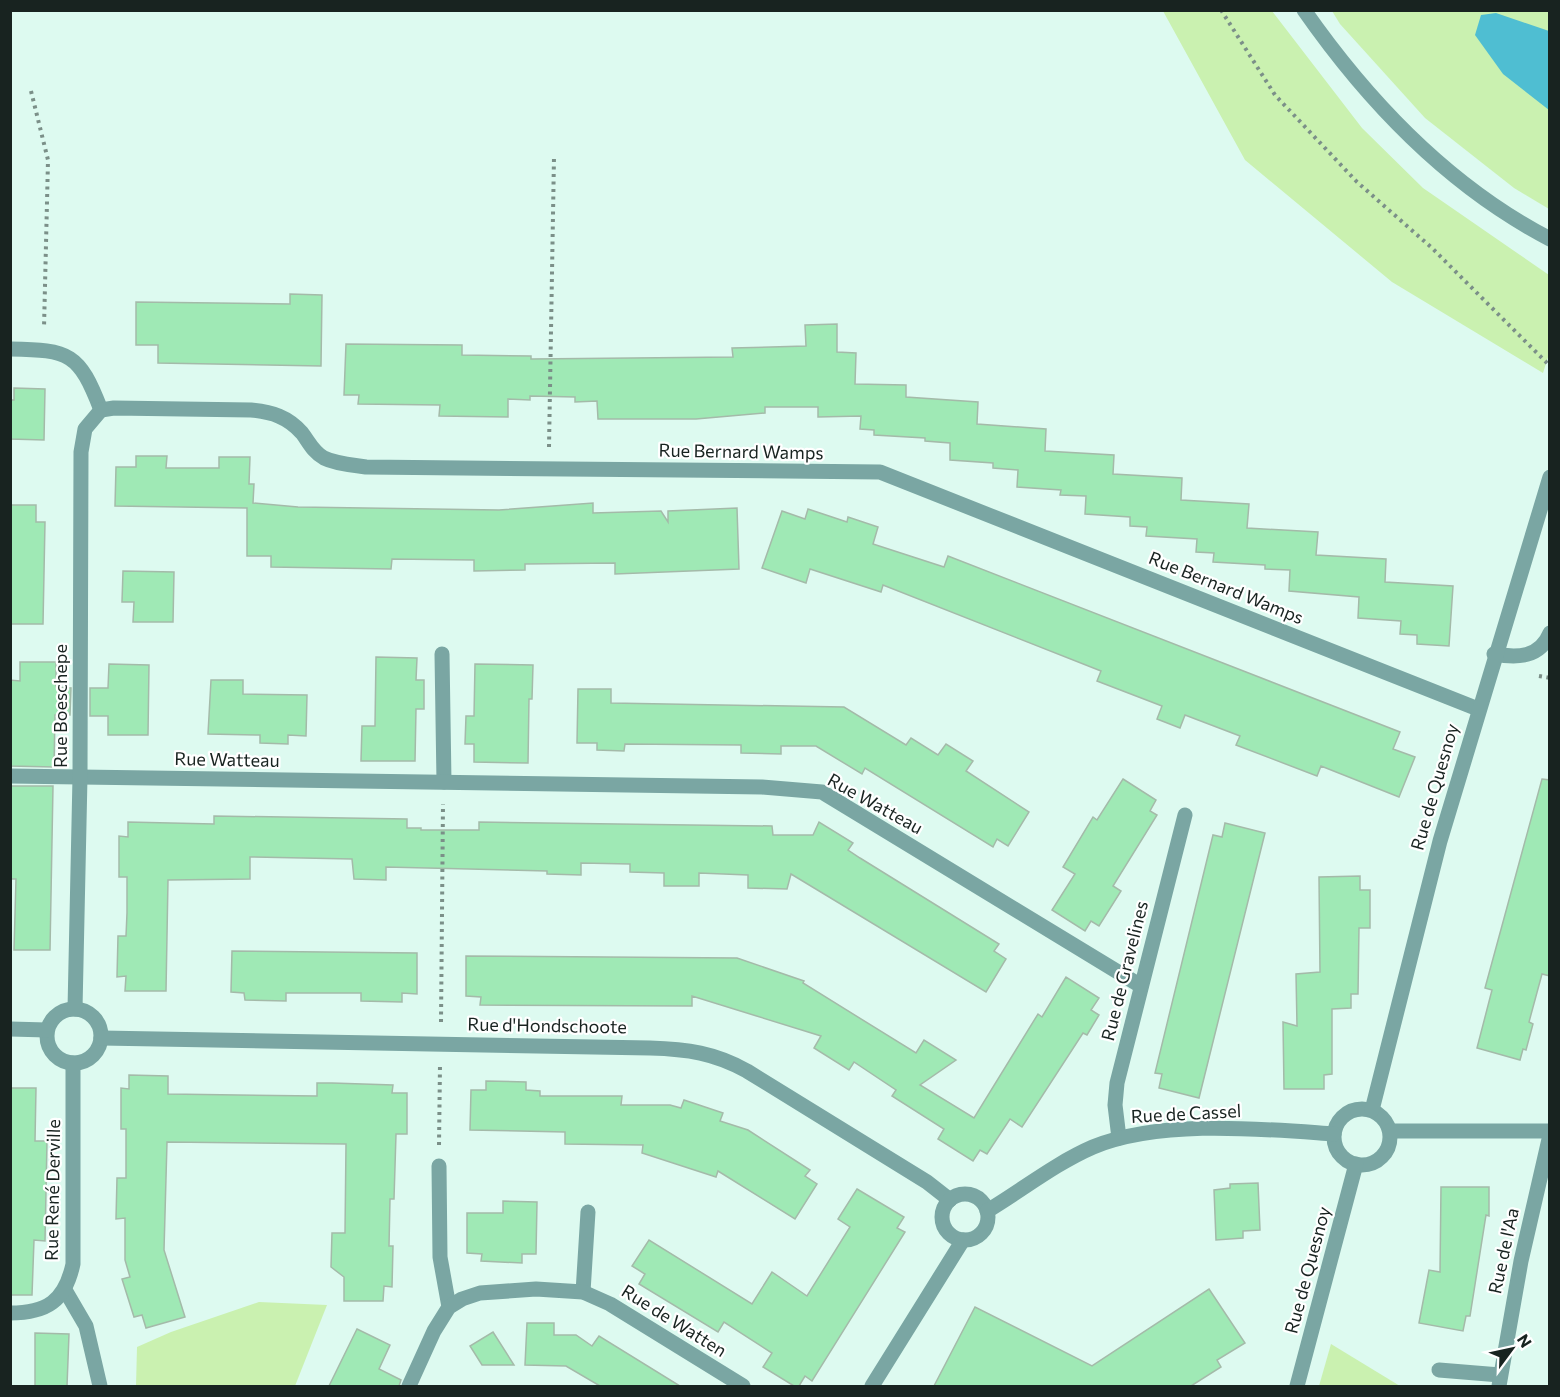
<svg xmlns="http://www.w3.org/2000/svg" width="1560" height="1397" font-family="Commissioner,sans-serif">
<style>
.green{fill:#caf1b0}
.water{fill:#4fbed2}
.building{fill:#9fe9b5;stroke:#a4baa9;stroke-width:1.5}
.lines{fill:none;stroke-linecap:round;stroke-linejoin:round}
.path{stroke:#7b8f88;stroke-width:4;stroke-dasharray:3 4.5;stroke-linecap:butt}
.minor{stroke:#7aa6a3;stroke-width:15}
.labels{text-anchor:middle;stroke-width:4.5;stroke-linejoin:round;paint-order:stroke}
.street-label{font-size:18px;fill:#182320;stroke:#fff}
</style>
<rect width="100%" height="100%" fill="#ddfaf0"/>
<g class="green">
<polygon points="1163,11 1272,11 1362,128 1423,188 1549,275 1549,354 1543,373 1392,282 1245,160"/>
<polygon points="1332,11 1549,11 1549,209 1514,188 1425,118 1340,24"/>
<polygon points="259,1302 327,1305 295,1386 136,1386 137,1347 171,1332"/>
<polygon points="1331,1344 1400,1386 1319,1386"/>
</g>
<polygon class="water" points="1496,13 1549,31 1549,110 1503,74 1475,35 1481,15"/>
<g class="building">
<polygon points="290,294 322,295 321,366 158,363 158,345 136,345 136,302 290,304"/>
<polygon points="837,324 837,352 856,353 855,384 906,385 906,397 978,402 977,424 1046,429 1045,451 1114,455 1113,474 1182,478 1181,500 1249,504 1247,528 1318,532 1316,555 1386,559 1385,582 1453,586 1449,646 1417,644 1417,635 1400,634 1401,621 1358,618 1359,597 1289,591 1290,570 1265,569 1265,565 1213,562 1214,553 1196,552 1197,539 1146,536 1147,527 1130,526 1130,517 1085,514 1086,496 1060,495 1061,490 1017,487 1018,470 993,468 993,463 950,460 950,443 925,441 925,438 874,435 874,430 860,429 861,416 818,417 818,407 765,407 765,413 696,419 598,419 597,401 575,402 575,397 530,396 530,400 508,399 508,417 439,416 440,405 358,404 359,395 344,395 346,344 462,345 462,355 531,356 531,359 733,357 732,348 806,346 805,325"/>
<polygon points="14,388 45,389 44,440 10,439 10,400 14,400"/>
<polygon points="136,456 167,456 166,468 219,468 219,457 250,457 249,484 254,484 253,503 298,507 499,510 593,503 593,513 661,511 668,522 668,511 737,508 739,569 615,574 615,563 525,564 525,570 474,571 474,560 392,559 391,569 271,567 271,556 247,556 247,508 115,506 116,467 136,467"/>
<polygon points="10,505 36,505 36,522 45,522 43,624 10,624"/>
<polygon points="808,509 847,522 848,517 878,527 873,544 944,567 948,556 1400,732 1393,749 1415,757 1399,797 1321,766 1317,776 1236,745 1240,736 1185,715 1180,728 1157,719 1162,706 1097,681 1101,671 883,585 881,592 810,569 806,583 762,568 782,511 805,519"/>
<polygon points="123,571 174,572 173,622 133,622 134,602 122,602"/>
<polygon points="376,657 417,658 416,680 424,680 424,709 416,709 415,761 361,761 362,726 375,726"/>
<polygon points="20,662 56,662 56,687 71,688 70,715 55,715 54,767 10,766 10,680 20,681"/>
<polygon points="109,664 149,665 148,735 108,735 108,716 90,716 90,688 108,688"/>
<polygon points="475,664 533,665 532,699 529,699 528,763 474,762 474,744 465,744 466,716 474,716"/>
<polygon points="211,680 243,680 243,694 307,695 306,736 288,735 288,744 260,743 260,735 208,734"/>
<polygon points="578,689 611,689 611,703 844,707 906,745 911,738 938,755 946,744 973,761 966,771 1029,812 1008,846 997,839 993,847 865,768 862,774 816,746 781,746 781,754 741,753 741,745 625,744 624,751 597,750 597,743 577,743"/>
<polygon points="1123,779 1156,800 1150,811 1157,815 1113,886 1121,891 1099,926 1091,921 1085,931 1052,910 1075,874 1063,867 1093,817 1097,820"/>
<polygon points="1542,779 1550,780 1550,976 1542,974 1529,1022 1533,1024 1526,1050 1523,1049 1520,1060 1477,1048 1492,990 1485,988"/>
<polygon points="10,786 53,786 50,950 14,950 16,879 10,879"/>
<polygon points="214,816 407,819 407,828 421,828 421,830 479,830 479,822 772,826 773,835 813,835 819,822 853,843 848,850 860,858 999,944 994,951 1006,959 986,992 791,874 787,889 748,888 748,875 699,873 699,886 664,886 664,873 630,872 630,864 581,863 581,875 547,874 547,871 386,867 386,880 354,879 352,859 250,857 250,879 168,880 166,991 125,991 126,976 117,977 118,936 126,936 127,913 127,877 119,877 119,836 128,837 128,822 214,824"/>
<polygon points="1225,823 1265,833 1199,1098 1159,1088 1162,1074 1155,1073 1213,835 1222,837"/>
<polygon points="1360,876 1360,890 1370,890 1370,928 1359,928 1358,994 1351,994 1351,1008 1332,1009 1332,1074 1324,1075 1324,1089 1284,1089 1283,1022 1297,1026 1296,974 1320,972 1319,877"/>
<polygon points="232,951 417,953 417,994 402,993 402,1002 361,1001 361,993 286,993 286,1001 245,1000 244,993 231,992"/>
<polygon points="466,956 737,958 804,981 803,983 916,1053 924,1040 956,1060 920,1085 974,1118 1038,1014 1042,1017 1066,977 1099,998 1091,1010 1099,1015 1087,1035 1083,1033 1022,1127 1010,1119 987,1154 980,1150 973,1161 938,1139 944,1129 892,1096 896,1090 854,1062 849,1070 814,1048 821,1036 692,996 692,1006 480,1005 481,997 466,996"/>
<polygon points="129,1075 168,1076 168,1094 317,1096 317,1083 332,1083 393,1085 392,1093 407,1093 407,1134 396,1134 394,1199 390,1199 389,1246 393,1246 392,1287 384,1286 383,1301 344,1301 344,1277 331,1267 332,1233 345,1233 346,1144 167,1142 164,1250 185,1317 146,1328 142,1315 134,1317 122,1279 130,1277 125,1260 125,1218 116,1219 117,1178 126,1178 126,1129 121,1129 121,1088 129,1089"/>
<polygon points="486,1081 526,1082 526,1090 540,1091 540,1096 622,1096 621,1105 670,1105 681,1108 684,1100 723,1113 720,1121 748,1130 810,1170 805,1176 817,1184 795,1219 718,1171 716,1177 642,1153 643,1145 565,1144 565,1132 470,1130 471,1090 486,1090"/>
<polygon points="10,1088 36,1088 35,1141 47,1141 45,1241 34,1240 32,1295 10,1295"/>
<polygon points="1258,1183 1260,1230 1243,1231 1243,1238 1216,1240 1214,1190 1230,1188 1230,1184"/>
<polygon points="1441,1187 1489,1187 1489,1216 1486,1215 1470,1316 1466,1316 1463,1331 1419,1323 1429,1270 1440,1272"/>
<polygon points="857,1189 904,1217 897,1228 905,1232 812,1381 805,1376 799,1386 794,1386 763,1367 772,1353 724,1322 718,1332 639,1284 645,1274 632,1266 649,1240 752,1304 772,1272 807,1296 850,1227 838,1219"/>
<polygon points="503,1201 537,1202 536,1254 522,1254 522,1263 481,1261 482,1254 467,1253 467,1213 503,1213"/>
<polygon points="1209,1289 1245,1343 1217,1360 1221,1367 1191,1386 934,1386 975,1307 1092,1366"/>
<polygon points="527,1323 554,1323 554,1335 576,1335 592,1346 599,1336 680,1386 600,1386 566,1366 525,1365"/>
<polygon points="357,1329 390,1345 379,1369 401,1380 399,1386 329,1386"/>
<polygon points="493,1332 514,1365 482,1365 470,1346"/>
<polygon points="35,1333 69,1334 67,1386 35,1386"/>
</g>
<g class="lines">
<g class="path">
<polyline points="1221,10 1275,95 1357,182 1432,248 1550,366"/>
<polyline points="31,91 48,160 44,328"/>
<polyline points="549,447 554,157"/>
<polyline points="1539,676 1550,678"/>
<polyline points="441,1022 443,804"/>
<polyline points="439,1145 440,1065"/>
</g>
<g class="minor">
<path d="M1304,10C1369,103 1448,186 1550,239"/>
<path d="M10,349C70,350 79,353 101,410"/>
<path d="M101,410L114,408L251,410C272,412 288,417 302,433C309,442 313,452 324,458C336,464 353,465 366,467L880,472L1478,709"/>
<polyline points="442,654 444,782"/>
<path d="M1494,654C1517,658 1540,658 1550,633"/>
<polyline points="10,776 762,787 822,792 1141,986"/>
<circle cx="74" cy="1036" r="27"/>
<polyline points="75,1009 80,777 81,452 85,429 101,410"/>
<polyline points="10,1029 47,1030"/>
<path d="M101,1038L650,1048C687,1049 715,1053 747,1071L927,1182L950,1200"/>
<circle cx="1362" cy="1137" r="28"/>
<polyline points="1372,1110 1440,841 1550,477"/>
<polyline points="1390,1131 1550,1131"/>
<polyline points="1119,1138 1115,1105 1117,1083 1185,815"/>
<polyline points="439,1166 440,1257 449,1307"/>
<circle cx="965" cy="1217" r="23"/>
<path d="M987,1211C1022,1190 1056,1163 1093,1147C1161,1119 1262,1129 1334,1134"/>
<polyline points="65,1290 86,1326 100,1386"/>
<polyline points="583,1292 588,1212"/>
<path d="M10,1313C47,1313 65,1301 73,1264V1063"/>
<polyline points="1439,1370 1500,1375"/>
<polyline points="409,1386 434,1331 449,1307 462,1299 480,1293 536,1289 583,1292 610,1304 743,1386"/>
<polyline points="872,1386 963,1240"/>
<polyline points="1297,1386 1356,1164"/>
<polyline points="1499,1386 1521,1261 1550,1135"/>
</g>
</g>
<g class="labels">
<g class="street-label">
<text transform="translate(741 452) rotate(1)" y="6">Rue Bernard Wamps</text>
<text transform="translate(1226 588) rotate(22)" y="6">Rue Bernard Wamps</text>
<text transform="translate(61 706) rotate(-90)" y="6">Rue Boeschepe</text>
<text transform="translate(227 760) rotate(1)" y="6">Rue Watteau</text>
<text transform="translate(1435 787) rotate(-74)" y="6">Rue de Quesnoy</text>
<text transform="translate(875 804) rotate(29)" y="6">Rue Watteau</text>
<text transform="translate(1125 971) rotate(-76)" y="6">Rue de Gravelines</text>
<text transform="translate(547 1026) rotate(1)" y="6">Rue d'Hondschoote</text>
<text transform="translate(1186 1114) rotate(-3)" y="6">Rue de Cassel</text>
<text transform="translate(53 1190) rotate(-89)" y="6">Rue René Derville</text>
<text transform="translate(1504 1251) rotate(-78)" y="6">Rue de l'Aa</text>
<text transform="translate(1308 1270) rotate(-75)" y="6">Rue de Quesnoy</text>
<text transform="translate(674 1321) rotate(32)" y="6">Rue de Watten</text>
</g>
</g>
<rect width="1560" height="1397" fill="none" stroke="#182320" stroke-width="24"/>
<g transform="translate(1512 1349) rotate(57)" stroke="#ffffff" stroke-width="4.5" paint-order="stroke">
<path d="M0-4.5L10 22L0 15L-10 22Z" fill="#182320"/>
<text y="-9" font-size="16" font-weight="bold" text-anchor="middle" fill="#182320">N</text>
</g>
</svg>
